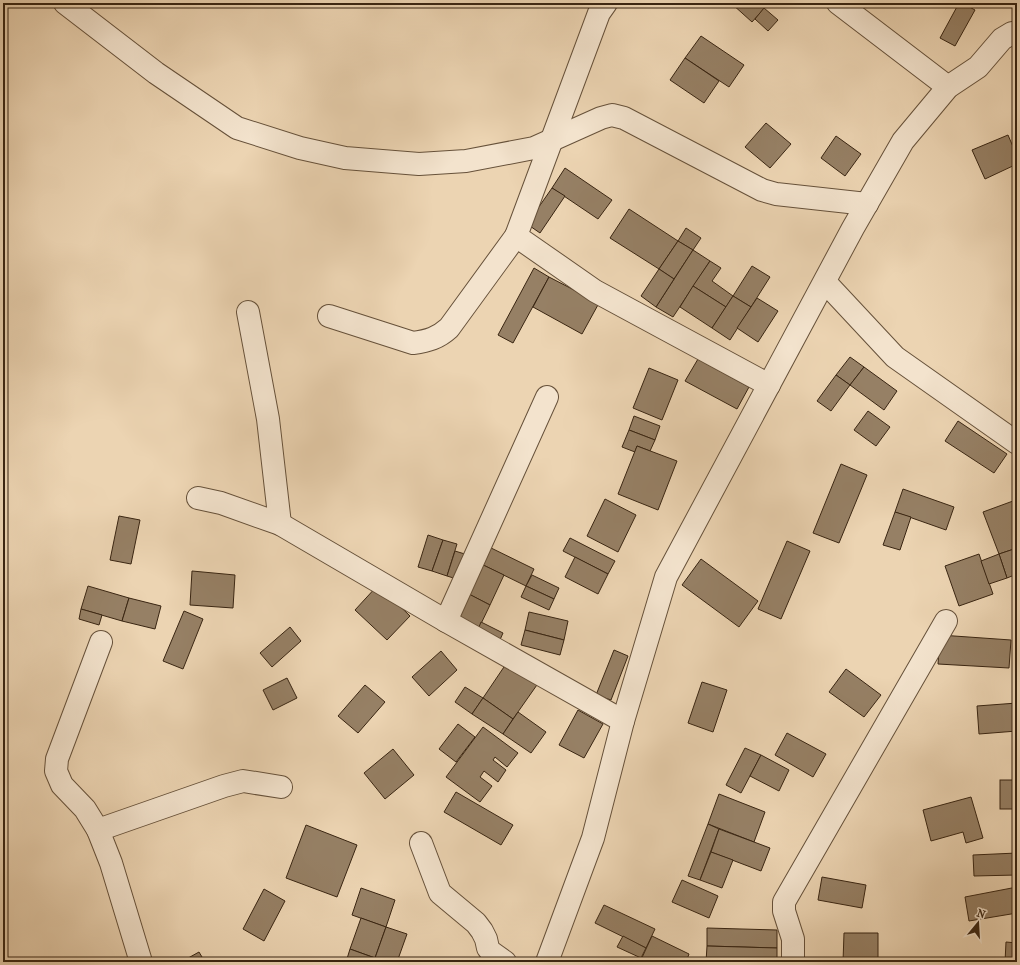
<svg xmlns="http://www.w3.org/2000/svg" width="1020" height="965" font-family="'IM FELL French Canon',serif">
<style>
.building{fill:#968065;stroke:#392512}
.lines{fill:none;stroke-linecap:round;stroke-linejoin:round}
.minor-casing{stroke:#66513a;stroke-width:24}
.minor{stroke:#f3e3cd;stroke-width:22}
</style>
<rect width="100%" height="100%" fill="#ecd4b2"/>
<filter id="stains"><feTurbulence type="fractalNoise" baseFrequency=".005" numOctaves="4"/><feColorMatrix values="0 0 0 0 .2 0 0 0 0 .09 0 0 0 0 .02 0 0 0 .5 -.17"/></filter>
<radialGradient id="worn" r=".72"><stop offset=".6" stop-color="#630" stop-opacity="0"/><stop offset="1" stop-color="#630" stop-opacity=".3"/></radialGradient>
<g class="building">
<polygon points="733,3 769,3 752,22 732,4"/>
<polygon points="959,3 962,3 975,10 955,46 940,38"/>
<polygon points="764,8 778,20 768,31 755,19"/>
<polygon points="701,36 744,65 729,87 685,58"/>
<polygon points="685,58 719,81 704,103 670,80"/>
<polygon points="766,123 791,144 770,168 745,147"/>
<polygon points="1008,135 1017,156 1017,164 985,179 972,150"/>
<polygon points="836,136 861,154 845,176 821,158"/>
<polygon points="565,168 612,200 598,219 552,188"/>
<polygon points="552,188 565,196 540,233 527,224"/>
<polygon points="629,209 678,241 659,269 610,238"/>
<polygon points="686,228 701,238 693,250 678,241"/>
<polygon points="678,241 693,250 674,279 659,269"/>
<polygon points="693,250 710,261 673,317 656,307"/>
<polygon points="710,261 721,268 712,281 733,296 726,307 693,286"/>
<polygon points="752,266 770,277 751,307 733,296"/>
<polygon points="534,268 549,277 513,343 498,335"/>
<polygon points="659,269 674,279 656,307 641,296"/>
<polygon points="549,277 599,303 582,334 533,307"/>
<polygon points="693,286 726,307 712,328 680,307"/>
<polygon points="733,296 751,307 730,340 712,328"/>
<polygon points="757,298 778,311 758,342 737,328"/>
<polygon points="850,357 864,367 850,385 836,375"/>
<polygon points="698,359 749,387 737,409 685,381"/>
<polygon points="864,367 897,391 884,410 850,385"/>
<polygon points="649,368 678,380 662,420 633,408"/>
<polygon points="836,375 850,385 831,411 817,401"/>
<polygon points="868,411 890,427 876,446 854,430"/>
<polygon points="634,416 660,426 655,440 629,430"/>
<polygon points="958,421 1007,454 994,473 945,441"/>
<polygon points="629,430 655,440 650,451 637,446 635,452 622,447"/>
<polygon points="637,446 677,461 658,510 618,494"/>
<polygon points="841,464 867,475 839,543 813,533"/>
<polygon points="903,489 954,507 946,530 895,512"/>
<polygon points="605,499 636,515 618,552 587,536"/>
<polygon points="1013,501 1017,514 1017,548 999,554 983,512"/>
<polygon points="895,512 911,517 900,550 883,545"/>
<polygon points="119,516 140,520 131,564 110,560"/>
<polygon points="428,535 443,540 432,571 418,567"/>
<polygon points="570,538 615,561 608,574 563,551"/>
<polygon points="443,540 457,544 447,576 432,571"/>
<polygon points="787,541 810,551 781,619 758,609"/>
<polygon points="487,546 534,569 526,586 479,563"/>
<polygon points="1017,548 1017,574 1007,578 999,554"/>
<polygon points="455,551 468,555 460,580 447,576"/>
<polygon points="979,554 993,594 959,606 945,566"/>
<polygon points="999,554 1007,578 989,584 981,561"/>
<polygon points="575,557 608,574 598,594 565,577"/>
<polygon points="701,559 758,601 739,627 682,585"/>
<polygon points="479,563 504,575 490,605 465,592"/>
<polygon points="192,571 235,575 233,608 190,605"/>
<polygon points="532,575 559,588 554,599 526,586"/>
<polygon points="378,585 410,616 387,640 355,610"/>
<polygon points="88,586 129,598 122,621 81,609"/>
<polygon points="526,586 554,599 549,610 521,597"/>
<polygon points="465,592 490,605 477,632 452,619"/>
<polygon points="129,598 161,606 155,629 122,621"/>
<polygon points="81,609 102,615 99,625 79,619"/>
<polygon points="184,611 203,619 183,669 163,661"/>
<polygon points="529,612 568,621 564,640 525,630"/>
<polygon points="481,622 503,633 499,642 477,632"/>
<polygon points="290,627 301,641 272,667 260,653"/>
<polygon points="525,630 564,640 560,655 521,645"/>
<polygon points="940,635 1011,640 1009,668 938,664"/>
<polygon points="614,650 628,656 611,700 596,695"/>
<polygon points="441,651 457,670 429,696 412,677"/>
<polygon points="508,661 539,682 513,719 483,698"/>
<polygon points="846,669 881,695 864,717 829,692"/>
<polygon points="287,678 297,698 273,710 263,690"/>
<polygon points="702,682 727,690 713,732 688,723"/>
<polygon points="365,685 385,702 358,733 338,716"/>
<polygon points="465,687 483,698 472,714 455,702"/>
<polygon points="483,698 513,719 503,734 472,714"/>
<polygon points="1017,703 1017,731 979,734 977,706"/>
<polygon points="578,710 603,724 584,758 559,745"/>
<polygon points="518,712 546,732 531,753 503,734"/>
<polygon points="458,724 475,737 456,762 439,749"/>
<polygon points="483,727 518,753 507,767 495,757 493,760 506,770 498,782 484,771 480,777 492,786 480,802 446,777"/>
<polygon points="787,733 826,754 813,777 775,755"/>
<polygon points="745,748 761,755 741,793 726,785"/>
<polygon points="393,749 414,775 385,799 364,773"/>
<polygon points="761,755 789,770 779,791 750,776"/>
<rect x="1000" y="780" width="17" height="29"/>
<polygon points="456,792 513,825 501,845 444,812"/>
<polygon points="719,794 765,812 754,842 708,824"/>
<polygon points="971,797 983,838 966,843 963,832 931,841 923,810"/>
<polygon points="708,824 719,829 700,880 688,876"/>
<polygon points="306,825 357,845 337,897 286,878"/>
<polygon points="719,829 770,848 761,871 711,852"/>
<polygon points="711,852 733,860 722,888 700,880"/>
<polygon points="1017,853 1017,875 974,876 973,855"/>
<polygon points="822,877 866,885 862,908 818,900"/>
<polygon points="682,880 718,896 709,918 672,902"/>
<polygon points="1017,887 1017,913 969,921 965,897"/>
<polygon points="361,888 395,900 386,927 352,915"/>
<polygon points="264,889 285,901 264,941 243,929"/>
<polygon points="604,905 655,929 646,948 595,923"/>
<polygon points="361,918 386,927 375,958 350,949"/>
<polygon points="386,927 407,934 397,962 385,962 375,958"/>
<polygon points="707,928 777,930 777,948 707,946"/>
<polygon points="844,933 878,933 878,962 843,962"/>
<polygon points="623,936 646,948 641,958 617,947"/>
<polygon points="652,936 689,954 686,962 640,962"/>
<polygon points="1006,942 1017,943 1017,962 1005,962"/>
<polygon points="707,946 777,948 777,962 706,962"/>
<polygon points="350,949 375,958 385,962 346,962"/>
<polygon points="199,952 205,962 181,962"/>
</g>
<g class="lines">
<defs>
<g id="minor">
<polyline points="65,3 156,73 237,128 300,148 345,158 419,164 466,161 534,148 601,118 612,115 624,118 762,190 776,194 867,204"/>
<polyline points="606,3 599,13 516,236 595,291 769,385"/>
<polyline points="838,3 948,87"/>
<polyline points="825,282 895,357 1017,443"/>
<polyline points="248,312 268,419 280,524"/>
<path d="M329,316L413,343C428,341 438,338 449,328L516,236"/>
<polyline points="198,498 221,503 280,524 446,621 623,721"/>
<polyline points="446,621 547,397"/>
<polyline points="101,642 57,759 56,771 62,785 85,809 98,830 111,863 141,962"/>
<polyline points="98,830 224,786 243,781 281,787"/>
<polyline points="421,843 440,893 476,923 482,931 486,939 488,948 491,952 505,962"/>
<polyline points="547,962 593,838 623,721 666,577 853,228 903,141 948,87 978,67 1002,39 1012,33 1017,34"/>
<polyline points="793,962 793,939 784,911 784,902 946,621"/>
</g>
</defs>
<use href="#minor" class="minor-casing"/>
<use href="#minor" class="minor"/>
</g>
<rect width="1020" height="965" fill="none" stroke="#ecd4b2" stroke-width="16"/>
<rect x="4" y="4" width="1012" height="957" fill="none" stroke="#392512" stroke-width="2"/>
<rect x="8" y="8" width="1004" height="949" fill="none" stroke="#392512"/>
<g transform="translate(978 923) rotate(18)" stroke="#f3e3cd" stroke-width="3" paint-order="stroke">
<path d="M0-3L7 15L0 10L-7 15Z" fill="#392512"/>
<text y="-6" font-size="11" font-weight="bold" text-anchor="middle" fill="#392512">N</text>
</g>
<rect width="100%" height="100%" filter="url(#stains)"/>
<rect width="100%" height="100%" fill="url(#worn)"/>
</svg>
